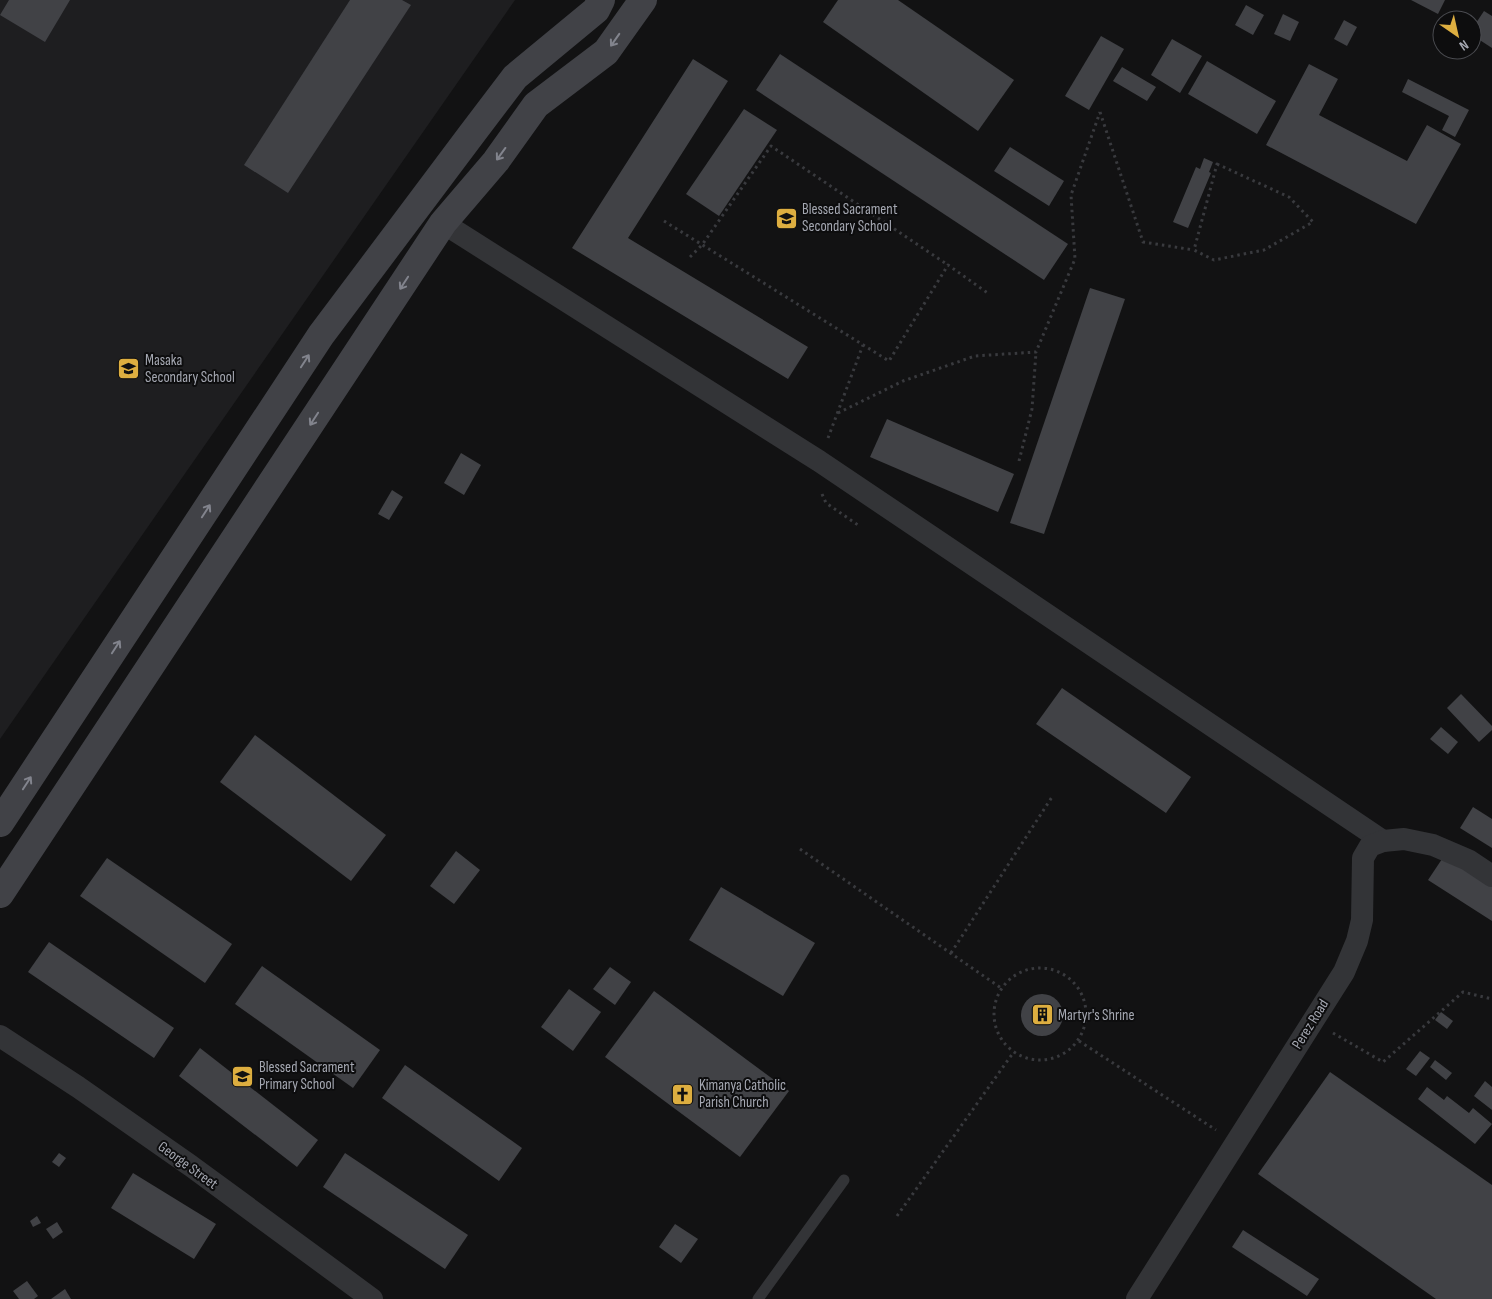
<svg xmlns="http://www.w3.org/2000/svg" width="1492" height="1299" font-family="'Sofia Sans Condensed',sans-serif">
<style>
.built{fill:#1e1e20}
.building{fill:#414246}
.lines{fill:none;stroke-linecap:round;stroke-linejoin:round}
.path{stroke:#393a3e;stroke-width:3;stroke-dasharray:2.5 4;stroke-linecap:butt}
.lane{stroke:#333437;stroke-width:11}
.street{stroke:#333437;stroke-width:22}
.secondary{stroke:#414247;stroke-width:28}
.oneway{stroke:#82848d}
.labels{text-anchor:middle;stroke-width:4;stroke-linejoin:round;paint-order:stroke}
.poi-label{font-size:15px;fill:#a5a8b2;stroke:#0d0d0e;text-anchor:start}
.street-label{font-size:15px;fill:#a5a8b2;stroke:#0d0d0e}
</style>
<rect width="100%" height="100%" fill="#121213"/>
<polygon class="built" points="0,0 515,0 0,739"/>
<g class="building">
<polygon points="9,0 70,0 45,42 0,15"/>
<polygon points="350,0 402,0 411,5 288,193 244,165"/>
<polygon points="838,0 898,0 1014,80 978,131 823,22"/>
<polygon points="1411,0 1445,0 1438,14"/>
<polygon points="1246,5 1264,15 1253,35 1235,25"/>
<polygon points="1484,11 1492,16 1492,48 1472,35 1472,29"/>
<polygon points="1283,14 1299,22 1290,41 1274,34"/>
<polygon points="1344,20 1357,27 1347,46 1334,39"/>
<polygon points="1101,36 1124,49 1089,110 1065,96"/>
<polygon points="1172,39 1202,56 1180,93 1151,75"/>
<polygon points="780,54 1068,244 1044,280 756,90"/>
<polygon points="693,59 728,81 628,238 808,347 788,379 572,248"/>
<polygon points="1207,61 1276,101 1257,134 1188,94"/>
<polygon points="1309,64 1338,79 1319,115 1407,161 1427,125 1461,144 1416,224 1266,145"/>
<polygon points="1122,67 1156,87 1147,101 1113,81"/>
<polygon points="1408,79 1469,110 1455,137 1442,130 1449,116 1402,92"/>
<polygon points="744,109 777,130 719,216 686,194"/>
<polygon points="1010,147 1064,181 1049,206 994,171"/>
<polygon points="1204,158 1213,162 1209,172 1211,173 1188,228 1173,222 1196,167 1200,169"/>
<polygon points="1090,288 1125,299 1044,534 1010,523"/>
<polygon points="887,419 1014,474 998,512 870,457"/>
<polygon points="461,453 481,465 464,495 444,483"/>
<polygon points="392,490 403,497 389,520 378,514"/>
<polygon points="1062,688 1191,777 1166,813 1036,724"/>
<polygon points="1461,694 1492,726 1492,730 1479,742 1447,708"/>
<polygon points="1441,727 1458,742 1448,754 1430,739"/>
<polygon points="255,735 386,835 351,881 220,782"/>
<polygon points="1473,807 1492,819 1492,848 1460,828"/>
<polygon points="456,851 480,870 454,904 430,886"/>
<polygon points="1444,856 1492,887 1492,921 1428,880"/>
<polygon points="107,858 232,944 205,983 80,896"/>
<polygon points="721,887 815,943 783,996 689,940"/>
<polygon points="49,942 174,1028 154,1058 28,972"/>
<polygon points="262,966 380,1050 353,1088 235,1004"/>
<polygon points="610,967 631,982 615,1005 593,989"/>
<polygon points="569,989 601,1012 573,1051 541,1027"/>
<polygon points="654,991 789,1091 740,1157 605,1057"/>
<circle cx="1042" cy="1015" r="21"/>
<polygon points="1441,1012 1453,1021 1447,1029 1435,1020"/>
<polygon points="200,1048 318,1140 297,1167 179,1076"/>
<polygon points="1420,1051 1430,1058 1416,1076 1406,1069"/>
<polygon points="1435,1060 1452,1073 1446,1080 1430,1067"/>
<polygon points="405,1065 522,1148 499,1181 382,1098"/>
<polygon points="1330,1072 1492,1185 1492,1299 1436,1299 1258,1174"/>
<polygon points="1485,1081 1492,1087 1492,1110 1474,1096"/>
<polygon points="1427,1087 1444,1100 1447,1096 1469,1113 1473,1108 1492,1124 1475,1144 1418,1099"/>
<polygon points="59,1153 66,1158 59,1167 52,1162"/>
<polygon points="345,1153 468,1235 445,1269 323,1187"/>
<polygon points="133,1173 216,1224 194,1259 111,1208"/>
<polygon points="37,1216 41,1223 33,1227 30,1221"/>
<polygon points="57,1222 63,1232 53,1239 46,1229"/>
<polygon points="675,1224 698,1239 681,1263 659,1247"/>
<polygon points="1243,1230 1319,1279 1307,1296 1232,1247"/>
<polygon points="27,1281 38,1296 34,1299 19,1299 13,1291"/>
<polygon points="65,1289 71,1299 51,1299"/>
</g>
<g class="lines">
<g class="path">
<polyline points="1100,112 1143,242 1194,250"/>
<polygon points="1217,164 1289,197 1313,222 1264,250 1214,260 1194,250"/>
<polyline points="664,221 889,361 948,265 989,294"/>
<polyline points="690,257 702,245 771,146 948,265"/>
<polyline points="838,413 903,381 975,356 1036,352 1075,259 1071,195 1100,112"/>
<polyline points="828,438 863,345"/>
<polyline points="1019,461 1032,409 1036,352"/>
<polyline points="822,494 826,503 858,525"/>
<polyline points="800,849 1001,988"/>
<polyline points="951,953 1052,797"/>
<circle cx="1040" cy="1014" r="46"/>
<polyline points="1333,1033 1383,1062 1463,992 1492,999"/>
<polyline points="1079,1041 1216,1130"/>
<polyline points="897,1216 1013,1053"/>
</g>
<polyline class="lane" points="758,1299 844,1180"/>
<g class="street">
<polyline points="443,223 819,461 1383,841"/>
<polyline points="0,1036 78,1087 191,1166 372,1299"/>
<polyline points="1137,1299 1344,972 1357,941 1362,920 1363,858 1370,846 1383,841 1404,839 1433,845 1468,860 1492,876"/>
</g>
<g class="secondary">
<polyline points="0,823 321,335 471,135 515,77 596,10 601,0"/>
<polyline points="0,894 443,223 496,161 536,105 606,52 643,0"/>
</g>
</g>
<defs><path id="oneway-shaft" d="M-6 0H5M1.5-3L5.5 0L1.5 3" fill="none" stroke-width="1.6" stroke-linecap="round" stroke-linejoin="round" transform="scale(1.25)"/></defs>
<g class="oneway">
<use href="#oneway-shaft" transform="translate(615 40) rotate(125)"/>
<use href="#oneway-shaft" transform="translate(501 154) rotate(126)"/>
<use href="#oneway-shaft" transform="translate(404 283) rotate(123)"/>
<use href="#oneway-shaft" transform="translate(305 361) rotate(-57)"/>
<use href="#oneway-shaft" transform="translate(314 419) rotate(123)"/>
<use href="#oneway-shaft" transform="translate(206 511) rotate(-57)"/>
<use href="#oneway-shaft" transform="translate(116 647) rotate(-57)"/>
<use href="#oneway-shaft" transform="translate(27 783) rotate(-57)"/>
</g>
<defs>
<symbol id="school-square" viewBox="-11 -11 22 22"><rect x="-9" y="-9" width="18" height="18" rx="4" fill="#ddae40" stroke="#0d0d0e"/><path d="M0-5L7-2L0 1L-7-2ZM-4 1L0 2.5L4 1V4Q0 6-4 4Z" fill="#111"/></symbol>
<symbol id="building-square" viewBox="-11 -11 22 22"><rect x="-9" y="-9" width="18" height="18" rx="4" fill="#ddae40" stroke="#0d0d0e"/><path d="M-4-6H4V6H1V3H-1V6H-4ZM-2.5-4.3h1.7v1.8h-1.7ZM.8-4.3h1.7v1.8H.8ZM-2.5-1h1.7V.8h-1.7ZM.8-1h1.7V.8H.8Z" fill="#111"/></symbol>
<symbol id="church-square" viewBox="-11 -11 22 22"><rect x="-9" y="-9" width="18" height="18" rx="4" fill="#ddae40" stroke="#0d0d0e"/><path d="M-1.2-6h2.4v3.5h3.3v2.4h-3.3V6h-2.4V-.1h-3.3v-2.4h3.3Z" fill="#111"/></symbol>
</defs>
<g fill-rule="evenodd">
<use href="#school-square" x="774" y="206" width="25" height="25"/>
<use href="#school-square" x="116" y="356" width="25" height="25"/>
<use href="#building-square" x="1030" y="1002" width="25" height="25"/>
<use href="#school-square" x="230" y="1064" width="25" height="25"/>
<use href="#church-square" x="670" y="1082" width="25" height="25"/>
</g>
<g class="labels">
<g class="poi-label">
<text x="802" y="214">Blessed Sacrament<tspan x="802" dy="17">Secondary School</tspan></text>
<text x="145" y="365">Masaka<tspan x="145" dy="17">Secondary School</tspan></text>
<text x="1058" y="1020">Martyr's Shrine</text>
<text x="259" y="1072">Blessed Sacrament<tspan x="259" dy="17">Primary School</tspan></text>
<text x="699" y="1090">Kimanya Catholic<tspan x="699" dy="17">Parish Church</tspan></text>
</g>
<g class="street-label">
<text transform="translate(1310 1024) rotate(-58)" y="5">Perez Road</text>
<text transform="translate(188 1165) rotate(36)" y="5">George Street</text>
</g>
</g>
<g transform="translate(1457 35) rotate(146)"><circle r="24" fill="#0d0d0e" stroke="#4a4b50"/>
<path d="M0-4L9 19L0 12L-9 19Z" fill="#ddae40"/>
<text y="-8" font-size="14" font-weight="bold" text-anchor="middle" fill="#a5a8b2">N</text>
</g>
</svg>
